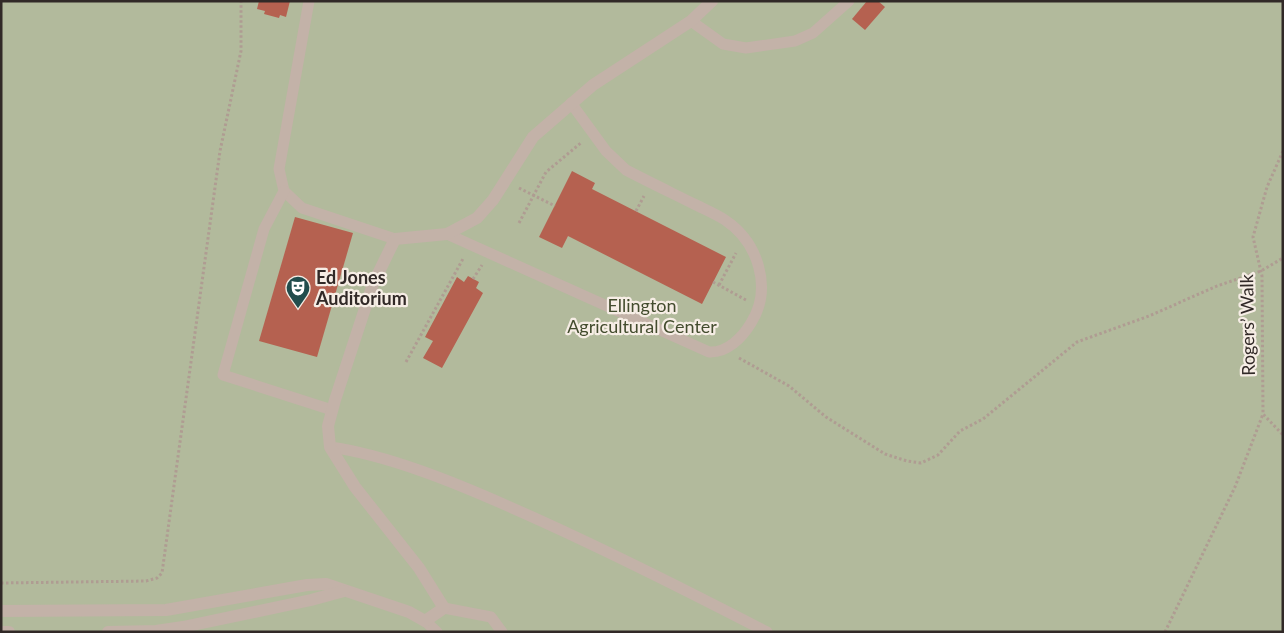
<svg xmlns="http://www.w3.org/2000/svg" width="1284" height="633" font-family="Lato,sans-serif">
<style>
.green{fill:#b2ba9c}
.building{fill:#b56150}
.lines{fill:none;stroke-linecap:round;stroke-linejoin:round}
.path{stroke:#af9c92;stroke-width:3;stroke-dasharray:2.5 2.5;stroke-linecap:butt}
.lane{stroke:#c3b2a8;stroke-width:11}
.street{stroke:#c3b2a8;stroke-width:12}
.labels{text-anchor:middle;stroke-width:4.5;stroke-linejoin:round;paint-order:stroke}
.poi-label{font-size:18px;font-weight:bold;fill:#312927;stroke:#f6ede5;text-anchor:start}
.park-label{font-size:18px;fill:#434c2e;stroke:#f6ede5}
.street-label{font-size:18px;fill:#312927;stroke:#f6ede5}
</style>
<rect width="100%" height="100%" fill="#ede3da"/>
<rect class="green" x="1" y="1" width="1282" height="631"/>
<g class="building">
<polygon points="259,1 290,1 286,17 280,15 279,18 264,14 265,11 257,9"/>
<polygon points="867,1 878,1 885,7 865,30 852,19"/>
<polygon points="572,171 595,183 592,189 726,257 702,304 568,236 562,248 539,237"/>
<polygon points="295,217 353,233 317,357 259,341"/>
<polygon points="468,276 479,282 476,288 483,293 442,368 423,358 433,341 425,337 457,277 464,282"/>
</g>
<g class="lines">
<g class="path">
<polyline points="1283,151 1267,187 1253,237 1262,276 1263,414 1283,435"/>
<polyline points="519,188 555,206"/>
<polyline points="636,211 644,196"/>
<polyline points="519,223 546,172 582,142"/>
<polyline points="473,279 482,265"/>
<polyline points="713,282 746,300"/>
<polyline points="719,285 736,253"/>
<polyline points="739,358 789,386 826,417 885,454 907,461 921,463 938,455 960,431 983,419 1077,342 1149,316 1217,286 1261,271 1283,258"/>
<polyline points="406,362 464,257"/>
<polyline points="1,583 146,581 157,578 162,573 220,151 241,51 241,1"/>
<polyline points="1165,632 1235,487 1263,414"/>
</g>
<g class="lane">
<polyline points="309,1 279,169 284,191 302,208 395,239"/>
<polyline points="691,21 723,44 746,48 795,41 813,33 849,1"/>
<polyline points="284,191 264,229 223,375 332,410"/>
<path d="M447,234L709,352C727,353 742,338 751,323C773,288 758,242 725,220C716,214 704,209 694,204C672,193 649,182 626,170L606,151L571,103"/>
<path d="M330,447C388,455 456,483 510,507C597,545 682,588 767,632"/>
<polyline points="444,608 491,617 502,632"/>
<polyline points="425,621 437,632"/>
</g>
<g class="street">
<polyline points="1,611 166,610 307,585 326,584 409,612 425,621 444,608 419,568 355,487 330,447 328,426 335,400 373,284 395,239 447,234 477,218 493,200 533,137 593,85 691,21 712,1"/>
<polyline points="1,632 9,632"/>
<polyline points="108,632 156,631 183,627 311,600 344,591"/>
</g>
</g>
<defs>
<symbol id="theatre-pin" viewBox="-11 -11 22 30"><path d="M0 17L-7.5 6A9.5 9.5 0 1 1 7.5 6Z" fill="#224d4d" stroke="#f6ede5"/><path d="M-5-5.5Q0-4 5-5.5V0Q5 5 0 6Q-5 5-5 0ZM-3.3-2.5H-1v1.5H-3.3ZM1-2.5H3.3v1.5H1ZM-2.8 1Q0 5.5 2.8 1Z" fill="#fff"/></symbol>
</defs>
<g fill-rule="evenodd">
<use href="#theatre-pin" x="284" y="274" width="28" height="38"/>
</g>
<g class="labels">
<g class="poi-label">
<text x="316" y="284">Ed Jones<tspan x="316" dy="21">Auditorium</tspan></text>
</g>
<g class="park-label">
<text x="642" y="312">Ellington<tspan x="642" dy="21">Agricultural Center</tspan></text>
</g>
<g class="street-label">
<text transform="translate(1248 325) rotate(-91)" y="6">Rogers’ Walk</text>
</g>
</g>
<rect width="1284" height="633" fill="none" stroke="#312927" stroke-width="5"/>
</svg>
